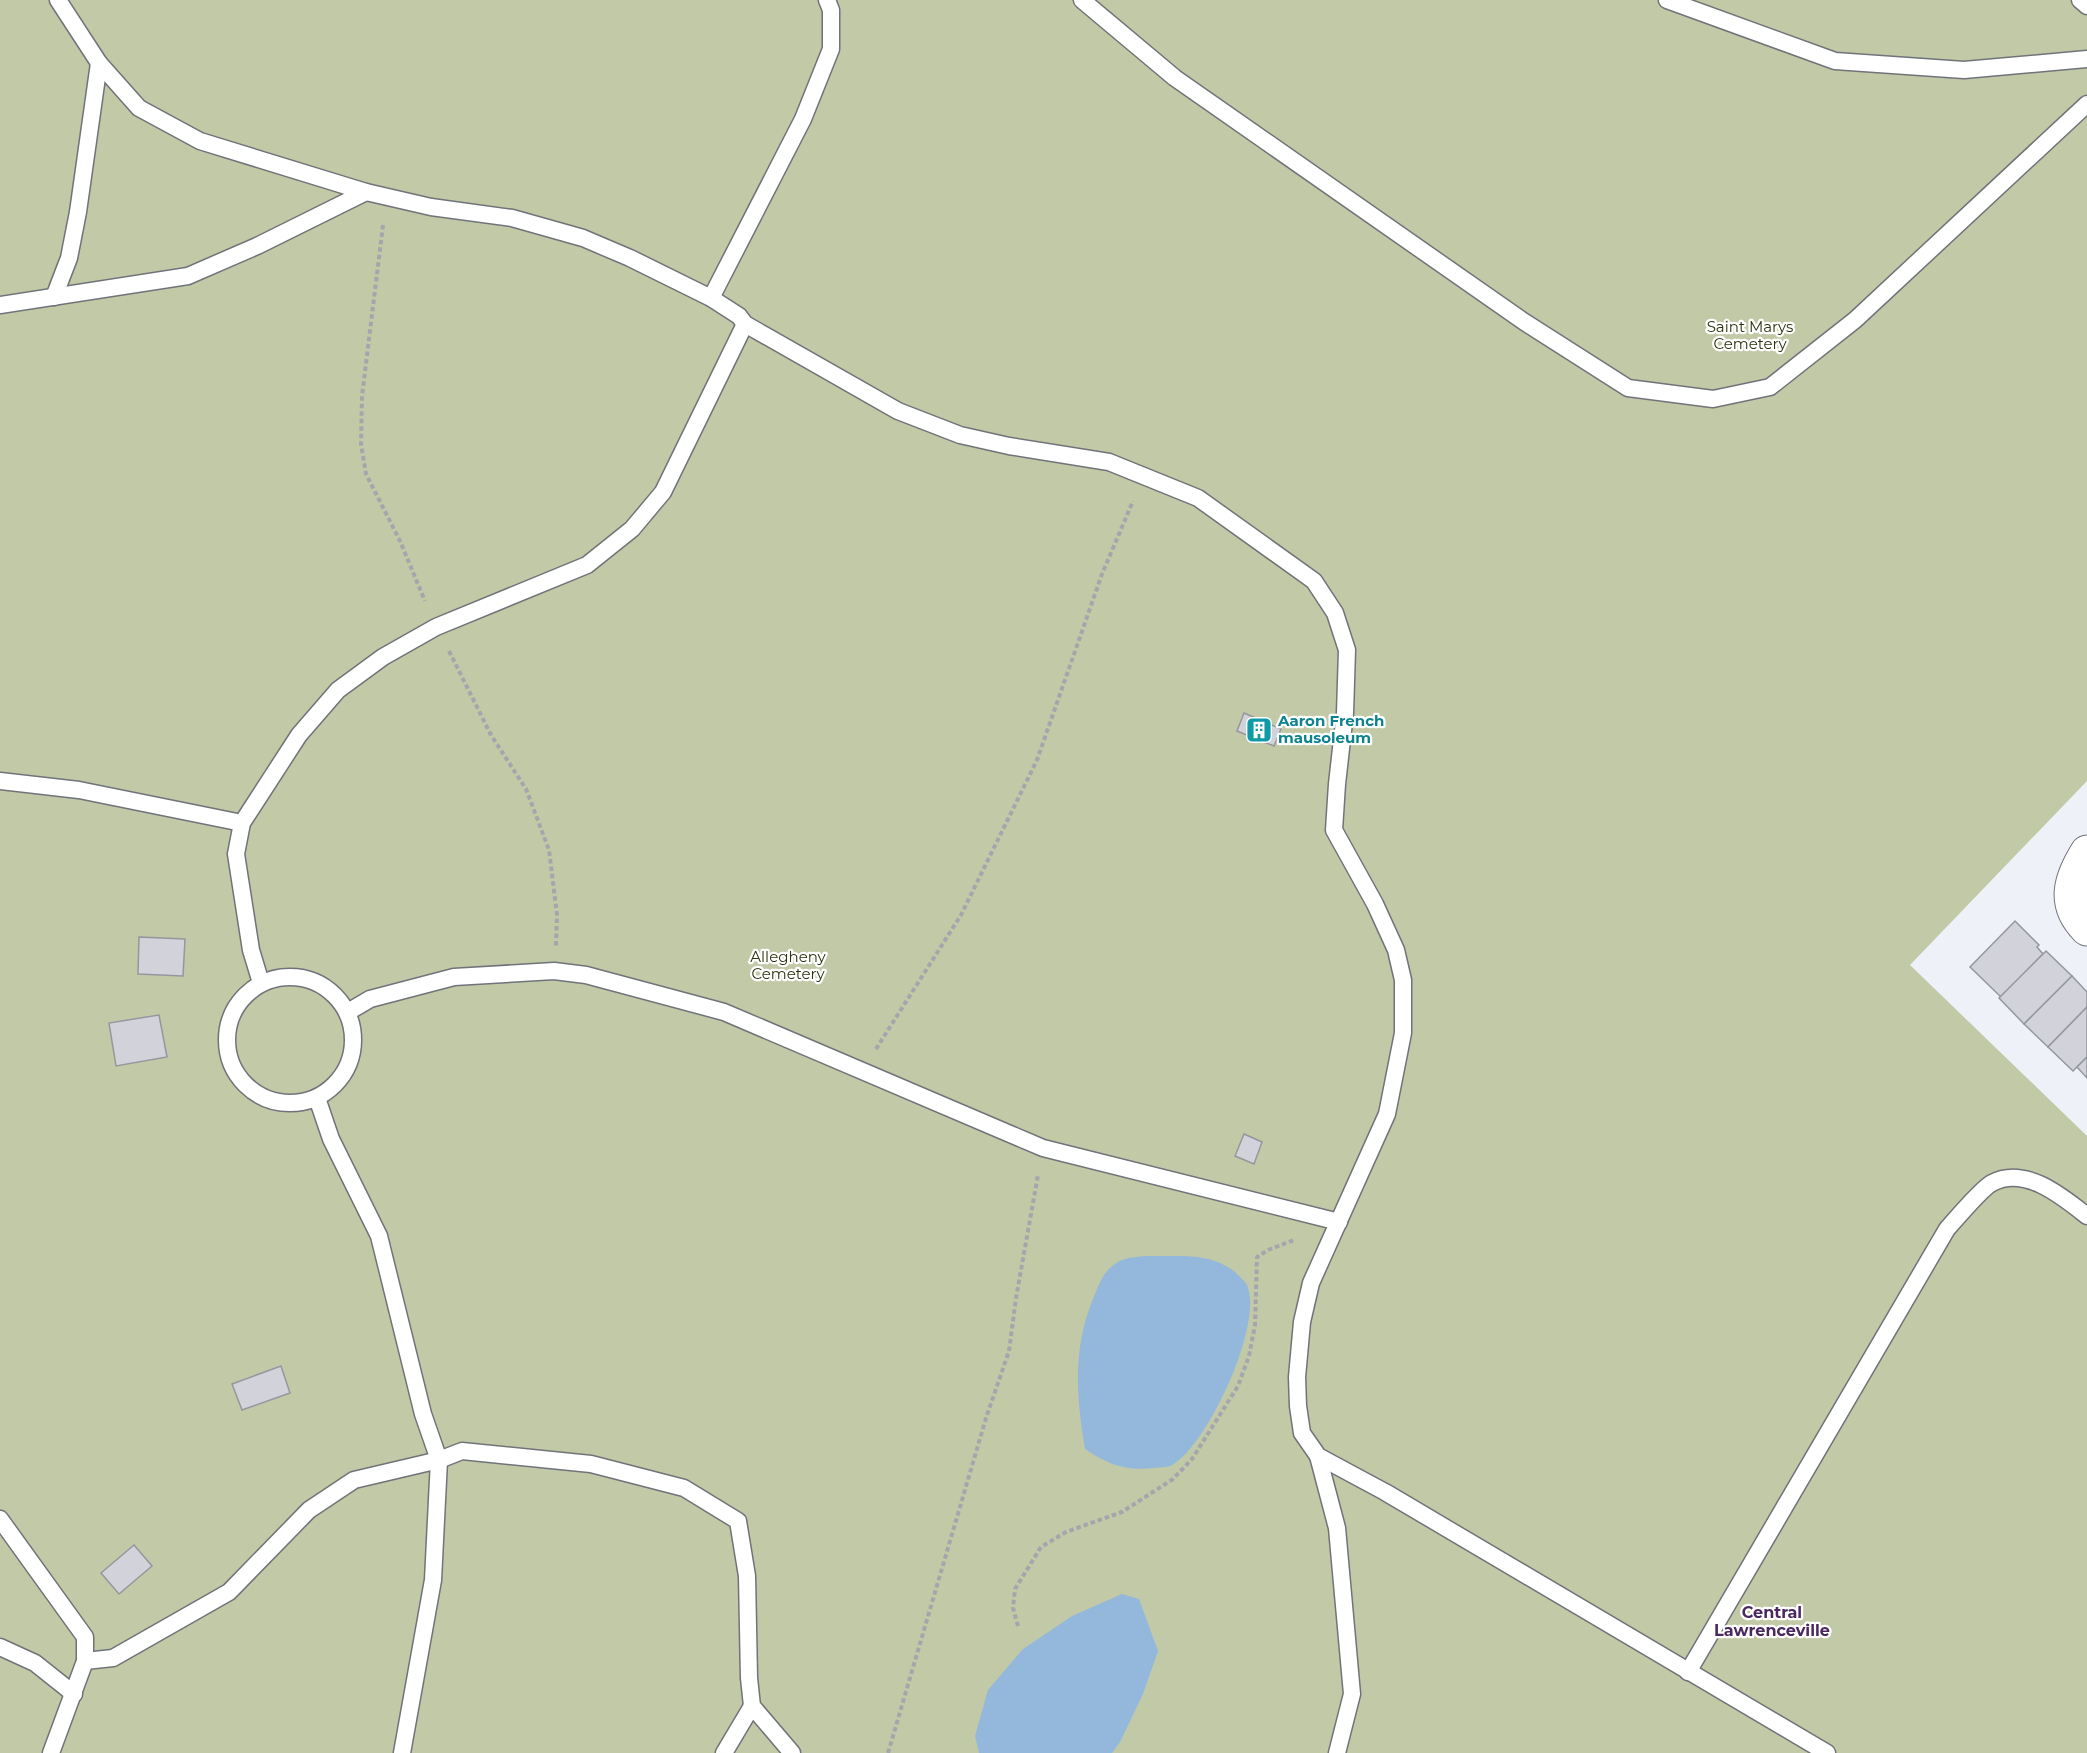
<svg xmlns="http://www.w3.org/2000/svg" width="2087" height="1753" font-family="Montserrat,sans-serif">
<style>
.green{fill:#c1c9a6}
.water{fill:#94b8db}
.building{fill:#d1d2da;stroke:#95979e;stroke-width:1.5}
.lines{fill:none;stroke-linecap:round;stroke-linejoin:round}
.service-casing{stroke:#71737a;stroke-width:19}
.minor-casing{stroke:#71737a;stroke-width:35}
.path{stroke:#a5a6ad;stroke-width:4;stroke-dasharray:4.5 3;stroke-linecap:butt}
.service{stroke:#fff;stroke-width:16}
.minor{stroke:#fff;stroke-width:33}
.labels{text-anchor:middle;stroke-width:4.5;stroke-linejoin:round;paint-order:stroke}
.park-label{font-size:15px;fill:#2d320e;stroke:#fff}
.culture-label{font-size:15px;font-weight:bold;fill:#0d838f;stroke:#fff;text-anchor:start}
.neighbourhood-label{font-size:16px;font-weight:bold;fill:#4a275e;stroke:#fff}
</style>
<rect width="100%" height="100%" fill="#eff1f9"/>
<polygon class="green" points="0,0 2087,0 2087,781 1910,965 2087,1136 2087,1753 0,1753"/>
<g class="water">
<path d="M1146,1256C1176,1257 1209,1251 1235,1272C1238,1275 1245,1281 1247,1285C1264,1324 1207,1446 1172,1465C1167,1468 1159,1467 1154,1468C1125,1471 1109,1465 1085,1449C1076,1395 1072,1346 1095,1294C1100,1282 1104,1271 1115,1264C1124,1257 1136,1257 1146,1256Z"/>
<polygon points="1122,1594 1139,1599 1158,1651 1143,1694 1120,1742 1112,1753 979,1753 975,1736 988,1690 1023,1649 1072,1616"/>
</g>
<g class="building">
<polygon points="1244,713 1281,729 1274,746 1237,731"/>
<polygon points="2015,921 2039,945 2037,947 2043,954 2001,997 1970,967"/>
<polygon points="139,937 185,939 183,976 138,974"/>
<polygon points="2046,951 2072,976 2024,1024 1999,998"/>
<polygon points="2072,976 2087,992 2087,1007 2048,1047 2024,1024"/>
<polygon points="2087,1007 2087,1057 2073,1071 2048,1047"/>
<polygon points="159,1015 167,1057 116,1066 109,1023"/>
<polygon points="2087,1057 2087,1078 2077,1067"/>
<polygon points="1244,1134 1262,1142 1254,1164 1235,1156"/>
<polygon points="281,1366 290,1393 242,1410 232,1384"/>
<polygon points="134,1545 152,1566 119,1594 101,1573"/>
</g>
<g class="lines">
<defs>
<g id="service">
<polyline points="58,0 99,63 139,108 200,141 366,192 431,207 512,218 583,238 630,258 711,298 739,316 745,324 898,411 960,435 1009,446 1109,462 1198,498 1314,581 1335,613 1347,650 1345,713 1337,784 1334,830 1375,904 1396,950 1403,980 1403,1033 1387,1114 1311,1283 1302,1322 1297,1377 1298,1406 1302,1433 1318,1456 1385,1492 1827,1753"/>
<polyline points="1082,0 1175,78 1523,321 1628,388 1713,399 1770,387 1855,320 2087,104"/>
<polyline points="1667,0 1835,61 1964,70 2087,59"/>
<polyline points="2080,0 2087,6"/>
<polyline points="54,297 69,258 78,212 99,63"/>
<polyline points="711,298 803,119 831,49 831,10 827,0"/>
<polyline points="0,305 188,276 257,246 366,192"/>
<polyline points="0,781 79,790 242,823"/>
<circle cx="290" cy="1040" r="63"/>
<polyline points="261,983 251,950 236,854 242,823 299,735 338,690 383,657 436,627 587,565 632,529 663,492 745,324"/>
<polyline points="348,1012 370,999 454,977 554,971 586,975 724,1012 1043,1148 1339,1222"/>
<polyline points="317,1098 331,1139 379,1236 423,1414 439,1460 433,1580 402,1753"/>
<polyline points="1318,1456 1337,1528 1352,1694 1337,1753"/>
<polyline points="0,1519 85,1637 85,1661 51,1753"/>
<polyline points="0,1647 35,1663 74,1694"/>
<polyline points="85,1661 113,1658 229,1592 309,1510 354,1480 439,1460 462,1451 591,1464 684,1488 738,1521 747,1576 749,1678 752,1706 792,1753"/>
<path d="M1688,1672L1947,1229C1956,1219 1982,1188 1992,1183C2025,1165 2063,1197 2087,1216"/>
<polyline points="724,1753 752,1706"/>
</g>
<path id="minor" d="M2087,852C2070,879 2062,904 2087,929"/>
</defs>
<use href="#service" class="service-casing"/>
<use href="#minor" class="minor-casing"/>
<g class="path">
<polyline points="383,225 362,396 361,444 366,474 400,541 425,601"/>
<polyline points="449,651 491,735 526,789 549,850 557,915 556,946"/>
<polyline points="876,1049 961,915 1037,760 1102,574 1133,501"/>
<polyline points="1018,1626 1013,1608 1015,1589 1041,1547 1066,1532 1122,1512 1173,1479 1192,1459 1238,1386 1249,1356 1255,1325 1257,1257 1268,1250 1294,1240"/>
<polyline points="888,1753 986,1418 1009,1351 1016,1298 1038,1175"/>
</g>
<use href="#service" class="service"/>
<use href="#minor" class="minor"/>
</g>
<defs>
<symbol id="building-square" viewBox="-11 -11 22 22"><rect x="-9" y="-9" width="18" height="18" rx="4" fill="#0f9aa8" stroke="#fff"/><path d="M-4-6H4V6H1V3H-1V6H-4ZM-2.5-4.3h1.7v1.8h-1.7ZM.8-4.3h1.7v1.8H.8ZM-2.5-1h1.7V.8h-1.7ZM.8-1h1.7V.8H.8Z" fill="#fff"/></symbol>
</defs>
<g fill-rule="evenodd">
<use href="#building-square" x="1244" y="715" width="30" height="30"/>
</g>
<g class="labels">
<g class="park-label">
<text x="1750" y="332">Saint Marys<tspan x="1750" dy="17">Cemetery</tspan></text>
<text x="788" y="962">Allegheny<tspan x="788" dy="17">Cemetery</tspan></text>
</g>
<g class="culture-label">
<text x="1278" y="726">Aaron French<tspan x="1278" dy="17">mausoleum</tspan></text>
</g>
<g class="neighbourhood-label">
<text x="1772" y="1618">Central<tspan x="1772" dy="18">Lawrenceville</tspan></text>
</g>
</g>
</svg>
